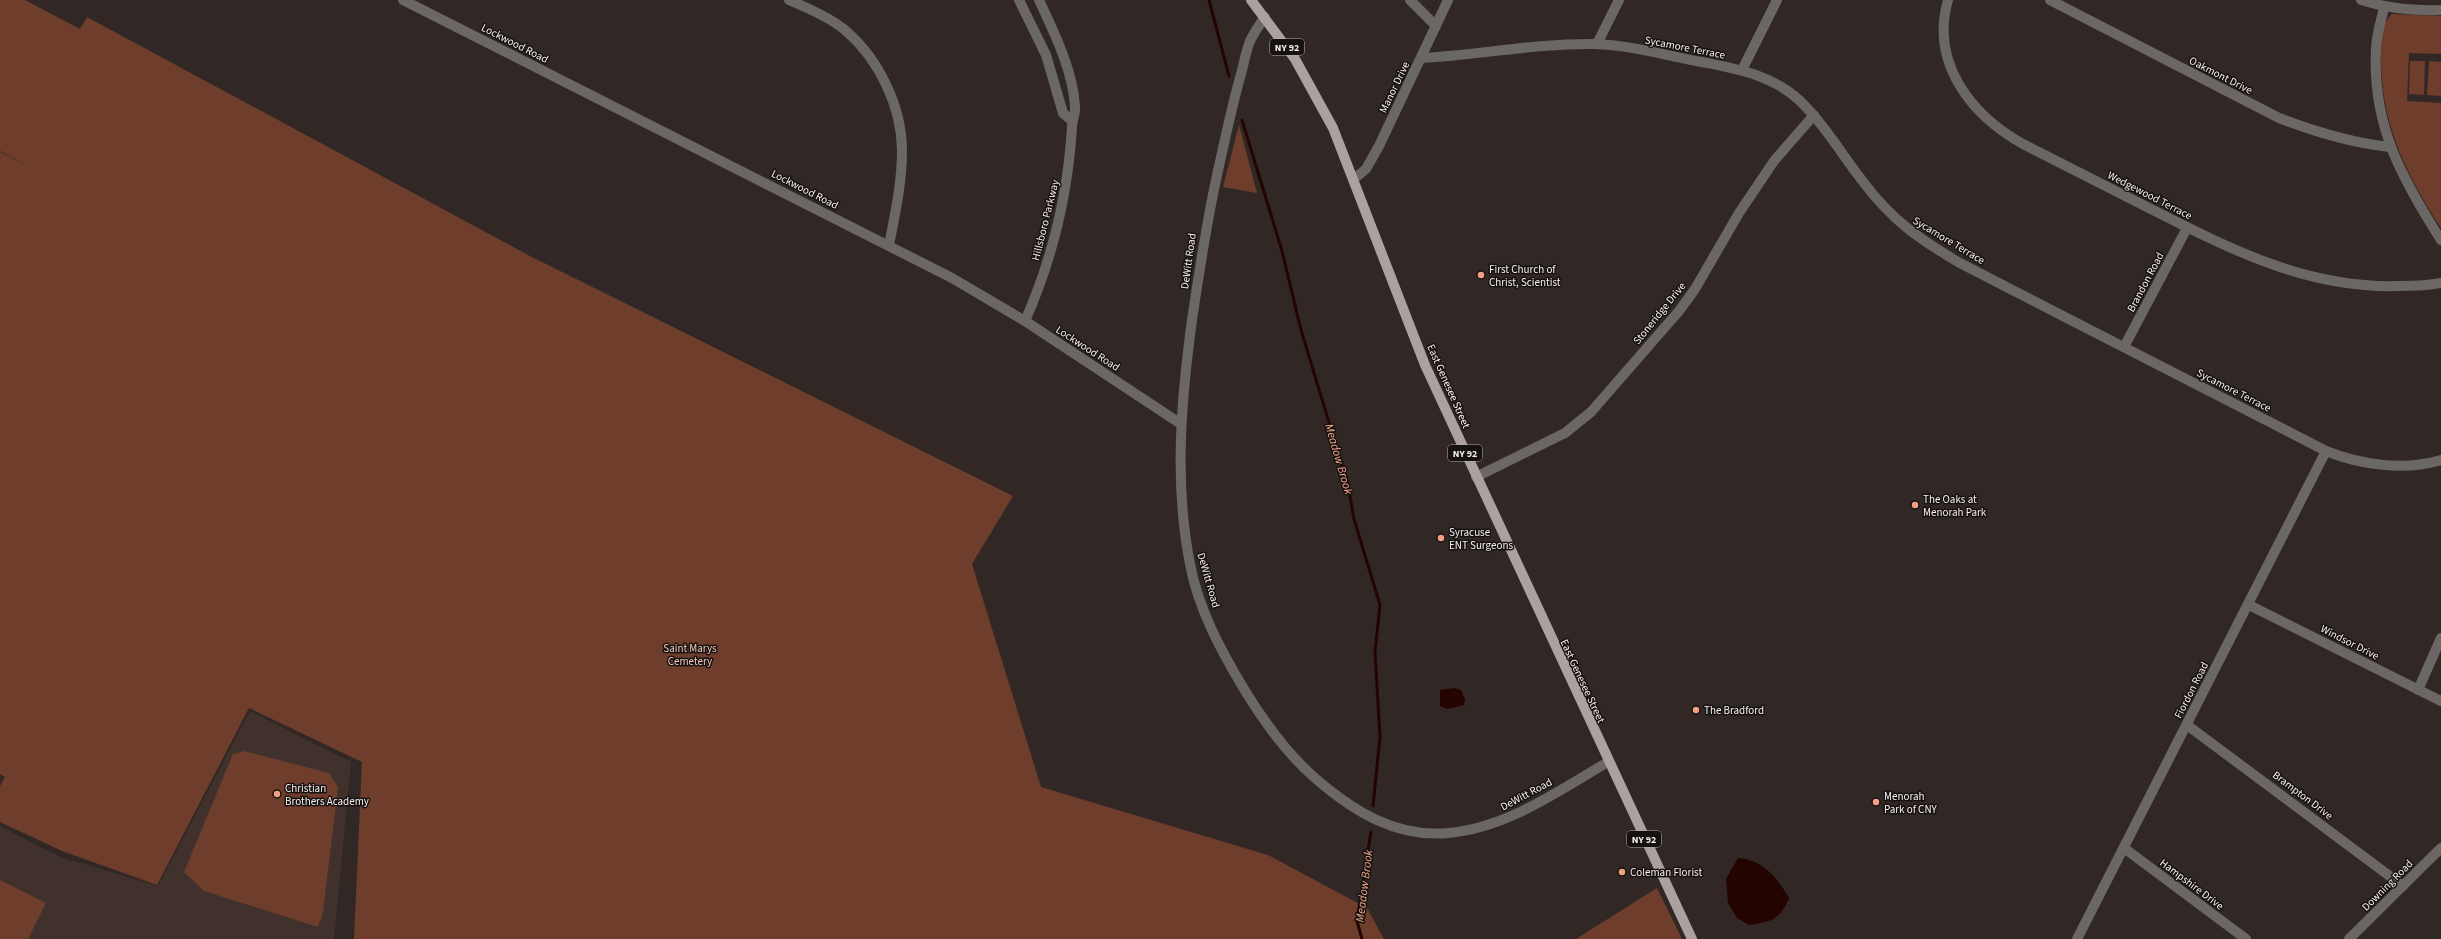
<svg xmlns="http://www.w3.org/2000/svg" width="2441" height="939" font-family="'Source Sans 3',sans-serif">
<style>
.built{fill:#40312c}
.green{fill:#6f3d2b}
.water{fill:#240400}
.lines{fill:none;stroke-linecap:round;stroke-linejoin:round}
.stream{stroke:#240400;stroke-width:3}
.minor{stroke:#6b6765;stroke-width:10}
.major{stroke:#aba29f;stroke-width:10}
.poi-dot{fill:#f39f83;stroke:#161211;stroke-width:1.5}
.labels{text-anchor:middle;stroke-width:3;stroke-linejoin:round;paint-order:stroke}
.shield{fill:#161211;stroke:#b3adac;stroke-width:1}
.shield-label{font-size:10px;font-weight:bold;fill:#f6f0ee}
.street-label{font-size:11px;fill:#f6f0ee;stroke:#161211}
.poi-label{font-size:11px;fill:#f6f0ee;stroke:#161211;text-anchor:start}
.park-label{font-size:11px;fill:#f5cbbd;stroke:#161211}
.water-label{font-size:12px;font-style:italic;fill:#f7a88c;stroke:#161211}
</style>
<rect width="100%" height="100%" fill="#312825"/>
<polygon class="built" points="250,711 351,762 334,939 0,939 0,826 60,857 158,886"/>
<g class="green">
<polygon points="0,0 25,0 80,29 87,17 530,256 1013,496 972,564 1041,787 1268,855 1367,908 1384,939 354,939 362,762 249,708 157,885 62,851 0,822 0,786 5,777 0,774 0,152 26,165 0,151"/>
<path d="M2392,14L2441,16V54L2409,53L2407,101L2441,103V228C2405,173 2379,119 2381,51C2382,37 2381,24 2392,14Z"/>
<polygon points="2410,61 2425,61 2424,95 2409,94"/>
<polygon points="2429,61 2441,62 2441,96 2427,95"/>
<polygon points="1239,125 1257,193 1223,187"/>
<polygon points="244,751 329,773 338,787 323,912 318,927 204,891 184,872 233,754"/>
<polygon points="0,880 46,903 28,939 0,939"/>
<polygon points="1657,888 1682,939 1576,939"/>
</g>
<g class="water">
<polygon points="1454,688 1461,690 1465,700 1464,705 1447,709 1440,706 1440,690"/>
<path d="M1738,858C1762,859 1778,878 1789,898C1780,920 1771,922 1749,925L1737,918L1728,903L1726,879Z"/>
</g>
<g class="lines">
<g class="stream">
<polyline points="1209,0 1229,76"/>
<polyline points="1242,120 1282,251 1301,330 1348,485 1354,519 1380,605 1375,652 1380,737 1373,806"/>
<polyline points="1362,939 1357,921 1371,832"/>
</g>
<g class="minor">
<polyline points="403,0 952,278 1025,321 1181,424"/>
<path d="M789,0C807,8 829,17 845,30C879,59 902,107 902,151C902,183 895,214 889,245"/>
<polyline points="1019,0 1046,55 1063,113 1072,121"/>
<polyline points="1410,0 1436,26"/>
<path d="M1948,0C1930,63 1971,115 2023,144C2064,165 2106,186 2147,207C2228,248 2306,289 2399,286C2413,286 2427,286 2441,283"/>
<path d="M2050,0L2279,118C2316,132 2351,143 2390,147"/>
<path d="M2361,0C2389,9 2413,11 2441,10"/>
<path d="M2384,8C2381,21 2376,36 2376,50C2372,125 2402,179 2441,240"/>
<path d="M1265,17C1260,24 1254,33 1250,41C1246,51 1244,63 1241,74C1231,109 1224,144 1216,180C1206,226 1199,273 1192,320C1181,401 1174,483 1190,564C1198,608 1221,651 1244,689C1264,722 1286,753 1315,778C1353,811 1396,838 1448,833C1507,828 1558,791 1608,762"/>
<polyline points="1597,44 1619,0"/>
<path d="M1422,58C1479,55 1537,43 1595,44C1631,45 1667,56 1702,62C1737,69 1772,75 1799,100C1825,125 1842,155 1864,183C1893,221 1918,238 1958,262L2326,451C2361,465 2404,471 2441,460"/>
<polyline points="1742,70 1777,0"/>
<polyline points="1354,179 1366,169 1379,146 1448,0"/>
<path d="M1025,321C1052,260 1068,194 1072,127C1072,120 1076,113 1075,106C1073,71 1054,32 1039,0"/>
<polyline points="2124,347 2187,228"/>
<polyline points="1476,477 1565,433 1591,412 1679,311 1695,289 1739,213 1774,161 1814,115"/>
<polyline points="2249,605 2441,701"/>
<polyline points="2418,690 2441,638"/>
<polyline points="2187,725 2403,886"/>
<polyline points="2124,848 2246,939"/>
<polyline points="2077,939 2326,451"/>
<polyline points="2349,939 2441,848"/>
</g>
<polyline class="major" points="1251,0 1295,59 1333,128 1425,365 1692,939"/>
</g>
<g class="poi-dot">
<circle cx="1481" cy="275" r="4"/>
<circle cx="1915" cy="505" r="4"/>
<circle cx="1441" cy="538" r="4"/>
<circle cx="1696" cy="710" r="4"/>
<circle cx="277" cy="794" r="4"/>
<circle cx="1876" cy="802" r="4"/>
<circle cx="1622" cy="872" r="4"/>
</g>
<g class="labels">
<g class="shield">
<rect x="1270" y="39" width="34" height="16" rx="3"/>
<rect x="1448" y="445" width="34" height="16" rx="3"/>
<rect x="1627" y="831" width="34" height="16" rx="3"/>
</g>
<g class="shield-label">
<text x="1287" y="51">NY 92</text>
<text x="1465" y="457">NY 92</text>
<text x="1644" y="843">NY 92</text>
</g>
<g class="street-label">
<text transform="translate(515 43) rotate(27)" y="4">Lockwood Road</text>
<text transform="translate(1685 47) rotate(11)" y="4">Sycamore Terrace</text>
<text transform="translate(2221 75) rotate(27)" y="4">Oakmont Drive</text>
<text transform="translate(1394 87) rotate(-64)" y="4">Manor Drive</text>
<text transform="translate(805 189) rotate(27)" y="4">Lockwood Road</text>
<text transform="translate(2150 195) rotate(27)" y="4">Wedgewood Terrace</text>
<text transform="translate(1045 220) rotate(-76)" y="4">Hillsboro Parkway</text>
<text transform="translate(1949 240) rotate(31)" y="4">Sycamore Terrace</text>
<text transform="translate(1188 261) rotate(-82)" y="4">DeWitt Road</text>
<text transform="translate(2145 282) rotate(-62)" y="4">Brandon Road</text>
<text transform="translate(1659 313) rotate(-51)" y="4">Stoneridge Drive</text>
<text transform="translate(1088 348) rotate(33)" y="4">Lockwood Road</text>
<text transform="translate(1449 386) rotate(66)" y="4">East Genesee Street</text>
<text transform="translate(2234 390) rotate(27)" y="4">Sycamore Terrace</text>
<text transform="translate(1209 580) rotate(74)" y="4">DeWitt Road</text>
<text transform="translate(2350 642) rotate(27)" y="4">Windsor Drive</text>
<text transform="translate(1583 681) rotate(65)" y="4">East Genesee Street</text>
<text transform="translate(2191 690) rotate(-63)" y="4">Fiordon Road</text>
<text transform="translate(1526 794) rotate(-28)" y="4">DeWitt Road</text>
<text transform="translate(2303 795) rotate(37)" y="4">Brampton Drive</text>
<text transform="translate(2192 884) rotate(37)" y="4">Hampshire Drive</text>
<text transform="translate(2387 885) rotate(-45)" y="4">Downing Road</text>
</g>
<g class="poi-label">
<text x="1489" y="273">First Church of<tspan x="1489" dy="13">Christ, Scientist</tspan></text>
<text x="1923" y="503">The Oaks at<tspan x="1923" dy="13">Menorah Park</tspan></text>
<text x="1449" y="536">Syracuse<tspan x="1449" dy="13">ENT Surgeons</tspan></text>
<text x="1704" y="714">The Bradford</text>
<text x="285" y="792">Christian<tspan x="285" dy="13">Brothers Academy</tspan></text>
<text x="1884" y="800">Menorah<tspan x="1884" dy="13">Park of CNY</tspan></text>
<text x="1630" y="876">Coleman Florist</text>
</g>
<g class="park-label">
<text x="690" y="652">Saint Marys<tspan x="690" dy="13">Cemetery</tspan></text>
</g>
<g class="water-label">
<text transform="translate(1339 459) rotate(74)" y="4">Meadow Brook</text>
<text transform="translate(1364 886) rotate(-83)" y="4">Meadow Brook</text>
</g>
</g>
</svg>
